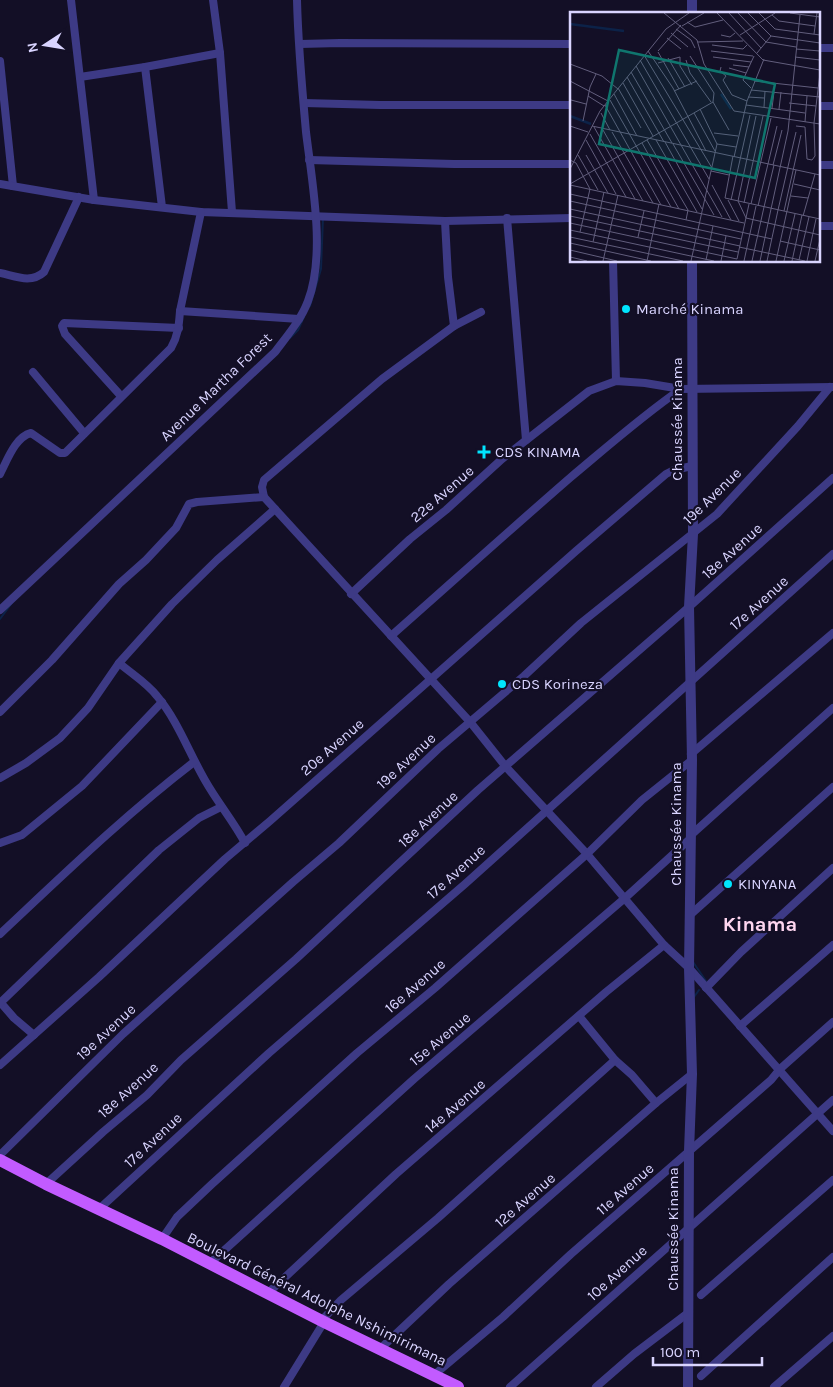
<svg xmlns="http://www.w3.org/2000/svg" width="833" height="1387" font-family="Karla,sans-serif">
<style>
.lines{fill:none;stroke-linecap:round;stroke-linejoin:round}
.stream{stroke:#0c2248;stroke-width:2}
.minor{stroke:#3d3a85;stroke-width:8}
.tertiary{stroke:#3d3a85;stroke-width:10}
.primary{stroke:#c25bff;stroke-width:12}
.poi-dot{fill:#00e5ff;stroke:#130f26;stroke-width:2}
.labels{text-anchor:middle;stroke-width:4.5;stroke-linejoin:round;paint-order:stroke}
.poi-label{font-size:15px;fill:#d9d4ff;stroke:#130f26;text-anchor:start}
.street-label{font-size:15px;fill:#d9d4ff;stroke:#130f26}
.district-label{font-size:20px;font-weight:bold;fill:#ffd6f0;stroke:#130f26}
.inset-river{fill:none;stroke:#0c2248;stroke-width:2.5}
.inset-road{fill:none;stroke:#625e7d;stroke-width:1}
.view{fill:#0f766e;fill-opacity:0.15;stroke:#0f766e;stroke-width:2.5}
.inset-edge{fill:none;stroke:#d9d4ff;stroke-width:2.5}
</style>
<rect width="100%" height="100%" fill="#130f26"/>
<g class="lines">
<g class="stream">
<polyline points="310,306 321,269 323,218"/>
<polyline points="290,338 298,330 304,317"/>
<polyline points="0,619 12,603"/>
<polyline points="693,962 706,981"/>
<polyline points="694,997 699,990"/>
</g>
<g class="minor">
<polyline points="71,0 94,200"/>
<polyline points="213,0 220,53 232,212"/>
<polyline points="300,44 340,43 572,44"/>
<polyline points="819,48 833,48"/>
<polyline points="0,61 13,186"/>
<polyline points="145,67 162,207"/>
<polyline points="80,77 145,67 220,53"/>
<polyline points="304,103 380,105 572,105"/>
<polyline points="819,106 833,106"/>
<polyline points="309,160 454,164 572,164"/>
<polyline points="819,165 833,165"/>
<polyline points="0,184 94,200 201,212 445,221 572,218"/>
<polyline points="507,218 526,440"/>
<polyline points="445,221 448,277 454,326"/>
<polyline points="819,226 833,226"/>
<polyline points="613,261 616,381"/>
<path d="M0,273C15,276 31,284 44,272L79,197"/>
<polyline points="180,311 299,319"/>
<polyline points="481,312 454,326 382,379 264,480 262,487 264,497 471,723 506,767 587,854 664,945 689,968 833,1131"/>
<polyline points="33,372 84,433"/>
<polyline points="121,396 65,334 62,326 64,323 179,328"/>
<path d="M0,474C7,461 15,437 31,433L60,453H65L171,348C178,336 179,325 180,311L201,212"/>
<polyline points="351,594 410,539 446,510 502,459 589,391 616,381 645,383 681,389 833,387"/>
<path d="M0,610L275,352C287,336 301,320 308,301C326,254 312,182 306,132C302,88 298,44 297,0"/>
<path d="M391,636C451,583 511,529 571,477C607,447 642,416 681,389"/>
<path d="M119,663C132,674 147,683 157,696C178,721 189,753 206,782C218,803 234,822 245,843"/>
<polyline points="0,712 52,660 119,584 146,560 176,528 189,504 197,502 264,497"/>
<polyline points="691,754 833,633"/>
<polyline points="0,778 26,763 60,738 88,708 119,663 172,604 217,560 275,509"/>
<polyline points="691,835 833,708"/>
<polyline points="0,843 22,835 82,786 162,702"/>
<polyline points="690,915 833,787"/>
<path d="M0,934C63,875 126,814 194,762"/>
<polyline points="706,988 741,952 833,868"/>
<polyline points="0,1002 14,1018 34,1035"/>
<polyline points="0,1003 159,850 199,818 221,807"/>
<polyline points="579,1016 615,1060 632,1075 656,1103"/>
<polyline points="740,1026 833,945"/>
<polyline points="0,1065 99,977 225,859 270,821 576,551 666,474 674,470 692,466"/>
<polyline points="0,1155 123,1034 293,882 339,843 438,749 524,676 581,623 717,514 798,426 830,387"/>
<polyline points="46,1184 103,1132 147,1095 181,1060 296,959 478,790 689,607 833,478"/>
<polyline points="98,1210 269,1053 465,884 833,554"/>
<polyline points="162,1239 177,1217 212,1184 357,1053 435,988 587,854 642,800 692,760"/>
<polyline points="209,1264 414,1079 625,898 691,838"/>
<polyline points="268,1293 396,1174 606,992 664,945"/>
<polyline points="701,1295 833,1180"/>
<polyline points="322,1320 341,1300 438,1218 615,1060"/>
<polyline points="380,1349 449,1284 656,1103 692,1074"/>
<polyline points="434,1375 503,1317 571,1254 771,1080 780,1069 833,1022"/>
<polyline points="701,1376 833,1257"/>
<polyline points="284,1387 324,1322"/>
<polyline points="510,1387 833,1100"/>
<polyline points="596,1387 634,1354 688,1313"/>
<polyline points="774,1387 833,1336"/>
</g>
<g class="tertiary">
<polyline points="692,14 692,0"/>
<polyline points="688,1387 689,1151 692,1074 689,968 692,760 689,607 693,534 692,261"/>
</g>
<polyline class="primary" points="0,1160 46,1184 162,1239 324,1322 458,1387"/>
</g>
<g class="poi-dot">
<circle cx="626" cy="309" r="5"/>
<path d="M481.5 444.5h5v5h5v5h-5v5h-5v-5h-5v-5h5z"/>
<circle cx="502" cy="684" r="5"/>
<circle cx="728" cy="884" r="5"/>
</g>
<g class="labels">
<g class="poi-label">
<text x="636" y="314">Marché Kinama</text>
<text x="495" y="457">CDS KINAMA</text>
<text x="512" y="689">CDS Korineza</text>
<text x="738" y="889">KINYANA</text>
</g>
<g class="street-label">
<text transform="translate(216 387) rotate(-44)" y="5">Avenue Martha Forest</text>
<text transform="translate(677 419) rotate(-90)" y="5">Chaussée Kinama</text>
<text transform="translate(442 494) rotate(-41)" y="5">22e Avenue</text>
<text transform="translate(712 496) rotate(-44)" y="5">19e Avenue</text>
<text transform="translate(732 551) rotate(-42)" y="5">18e Avenue</text>
<text transform="translate(759 603) rotate(-42)" y="5">17e Avenue</text>
<text transform="translate(332 747) rotate(-41)" y="5">20e Avenue</text>
<text transform="translate(406 761) rotate(-43)" y="5">19e Avenue</text>
<text transform="translate(428 819) rotate(-43)" y="5">18e Avenue</text>
<text transform="translate(676 824) rotate(-90)" y="5">Chaussée Kinama</text>
<text transform="translate(456 872) rotate(-42)" y="5">17e Avenue</text>
<text transform="translate(415 986) rotate(-41)" y="5">16e Avenue</text>
<text transform="translate(106 1032) rotate(-43)" y="5">19e Avenue</text>
<text transform="translate(440 1039) rotate(-40)" y="5">15e Avenue</text>
<text transform="translate(128 1090) rotate(-42)" y="5">18e Avenue</text>
<text transform="translate(455 1106) rotate(-41)" y="5">14e Avenue</text>
<text transform="translate(153 1140) rotate(-43)" y="5">17e Avenue</text>
<text transform="translate(625 1189) rotate(-41)" y="5">11e Avenue</text>
<text transform="translate(525 1200) rotate(-41)" y="5">12e Avenue</text>
<text transform="translate(673 1229) rotate(-90)" y="5">Chaussée Kinama</text>
<text transform="translate(617 1273) rotate(-42)" y="5">10e Avenue</text>
<text transform="translate(317 1299) rotate(26)" y="5">Boulevard Général Adolphe Nshimirimana</text>
</g>
<g class="district-label">
<text x="760" y="931">Kinama</text>
</g>
</g>
<g transform="translate(570 12)">
<rect width="250" height="250" fill="#130f26"/>
<path class="inset-river" d="M0,12L54,19M151,82L161,97M0,104L21,112"/>
<path class="inset-road" d="M94,1L127,28L134,52L164,99L250,112M147,1L193,48L250,58M159,1L191,36M168,1L196,30L226,35M178,1L201,24L250,31M189,1L205,17L250,23M220,1L250,5M202,3L209,9L245,14M117,10L125,15L153,8M112,14L134,1M106,17L121,28L125,36M101,21L118,35M244,22L247,1M151,23L160,25L165,21M170,23L205,1M97,26L111,37M128,30L173,29M142,33L173,37L177,33M226,37L250,39M78,39L103,76L136,139M88,39L111,13M141,39L183,44M88,40L109,77M187,41L201,24M74,43L142,156M120,44L144,81L143,90M143,45L181,50M225,45L250,48M98,46L115,75M70,48L139,167M116,48L120,61L141,90M88,51L110,45V54L122,73M0,52L32,64L48,77M163,53L179,55M66,54L152,205M151,55L150,59L156,64L153,68L162,83L177,89M159,56L176,61M61,60L102,131M57,65L94,130M0,69L38,89M184,69L248,76M53,71L83,124M48,76L71,116M181,76L173,68L184,44M181,78L250,85M104,79L127,69M44,82L67,124M18,84L34,94M178,85L194,86M1,88L16,92M40,88L101,195M219,91L246,94M35,93L91,193M176,93L235,101M194,95L195,79M202,96L204,80M209,97L211,80M31,101L40,118M124,101L145,139M186,104L168,189L176,206L250,223M13,109L20,75L26,62M235,110L237,84M0,114L18,120M22,114L250,163M226,114L235,115L237,147L242,148L245,144M24,115L65,187M33,118L73,189M42,120L83,191M144,121L168,124M20,122L56,185M16,128L46,182M77,128L118,198L116,208M86,128L127,200M95,130L132,197M72,131L109,197M103,132L144,203M147,132L166,135M8,143L28,178M16,143L38,181M163,144L155,186L250,207M245,144L244,111L250,61M164,145L177,89L194,47M0,148L6,151L20,177L10,220M203,153L212,118M0,157L30,99L96,17L119,1M141,159L159,163M0,172L143,90L159,118M224,172L250,178M0,173L174,211M142,173L161,208M0,182L202,227M221,184L238,186M158,188L169,209M161,188L180,103M0,189L171,227M174,191L193,104M181,192L201,106M188,194L207,114M194,195L204,153M0,197L170,234M201,197L218,119L230,3M208,198L226,120M214,199L231,123M0,204L168,240M233,204L245,162M0,211L167,247M0,218L144,249M0,225L113,249M68,225L74,199M210,229L250,238M23,230L34,180M0,231L81,249M169,235L235,249M0,238L47,249M0,245L17,249M167,247L179,192M136,248L143,214M229,248L239,205M33,249L48,183M77,249L89,192M121,249L147,132L130,97M151,249L156,224M174,249L186,194M182,249L194,195M190,249L201,197M197,249L208,198M206,249L226,158M214,249L225,202M222,249L232,203M237,249L246,207M245,249L250,227"/>
<path class="view" d="M49,38L205,72L185,166L29,132Z"/>
<rect width="250" height="250" class="inset-edge"/>
</g>
<g transform="translate(45 45) rotate(258)" stroke="#130f26" stroke-width="4" paint-order="stroke">
<path d="M0-4L9 19L0 12L-9 19Z" fill="#d9d4ff"/>
<text y="-8" font-size="14" font-weight="bold" text-anchor="middle" fill="#d9d4ff">N</text>
</g>
<path d="M653 1357v8h109v-8" fill="none" stroke="#d9d4ff" stroke-width="2.5"/>
<text x="660" y="1357" font-size="15" fill="#d9d4ff" stroke="#130f26" stroke-width="4" paint-order="stroke">100 m</text>
</svg>
